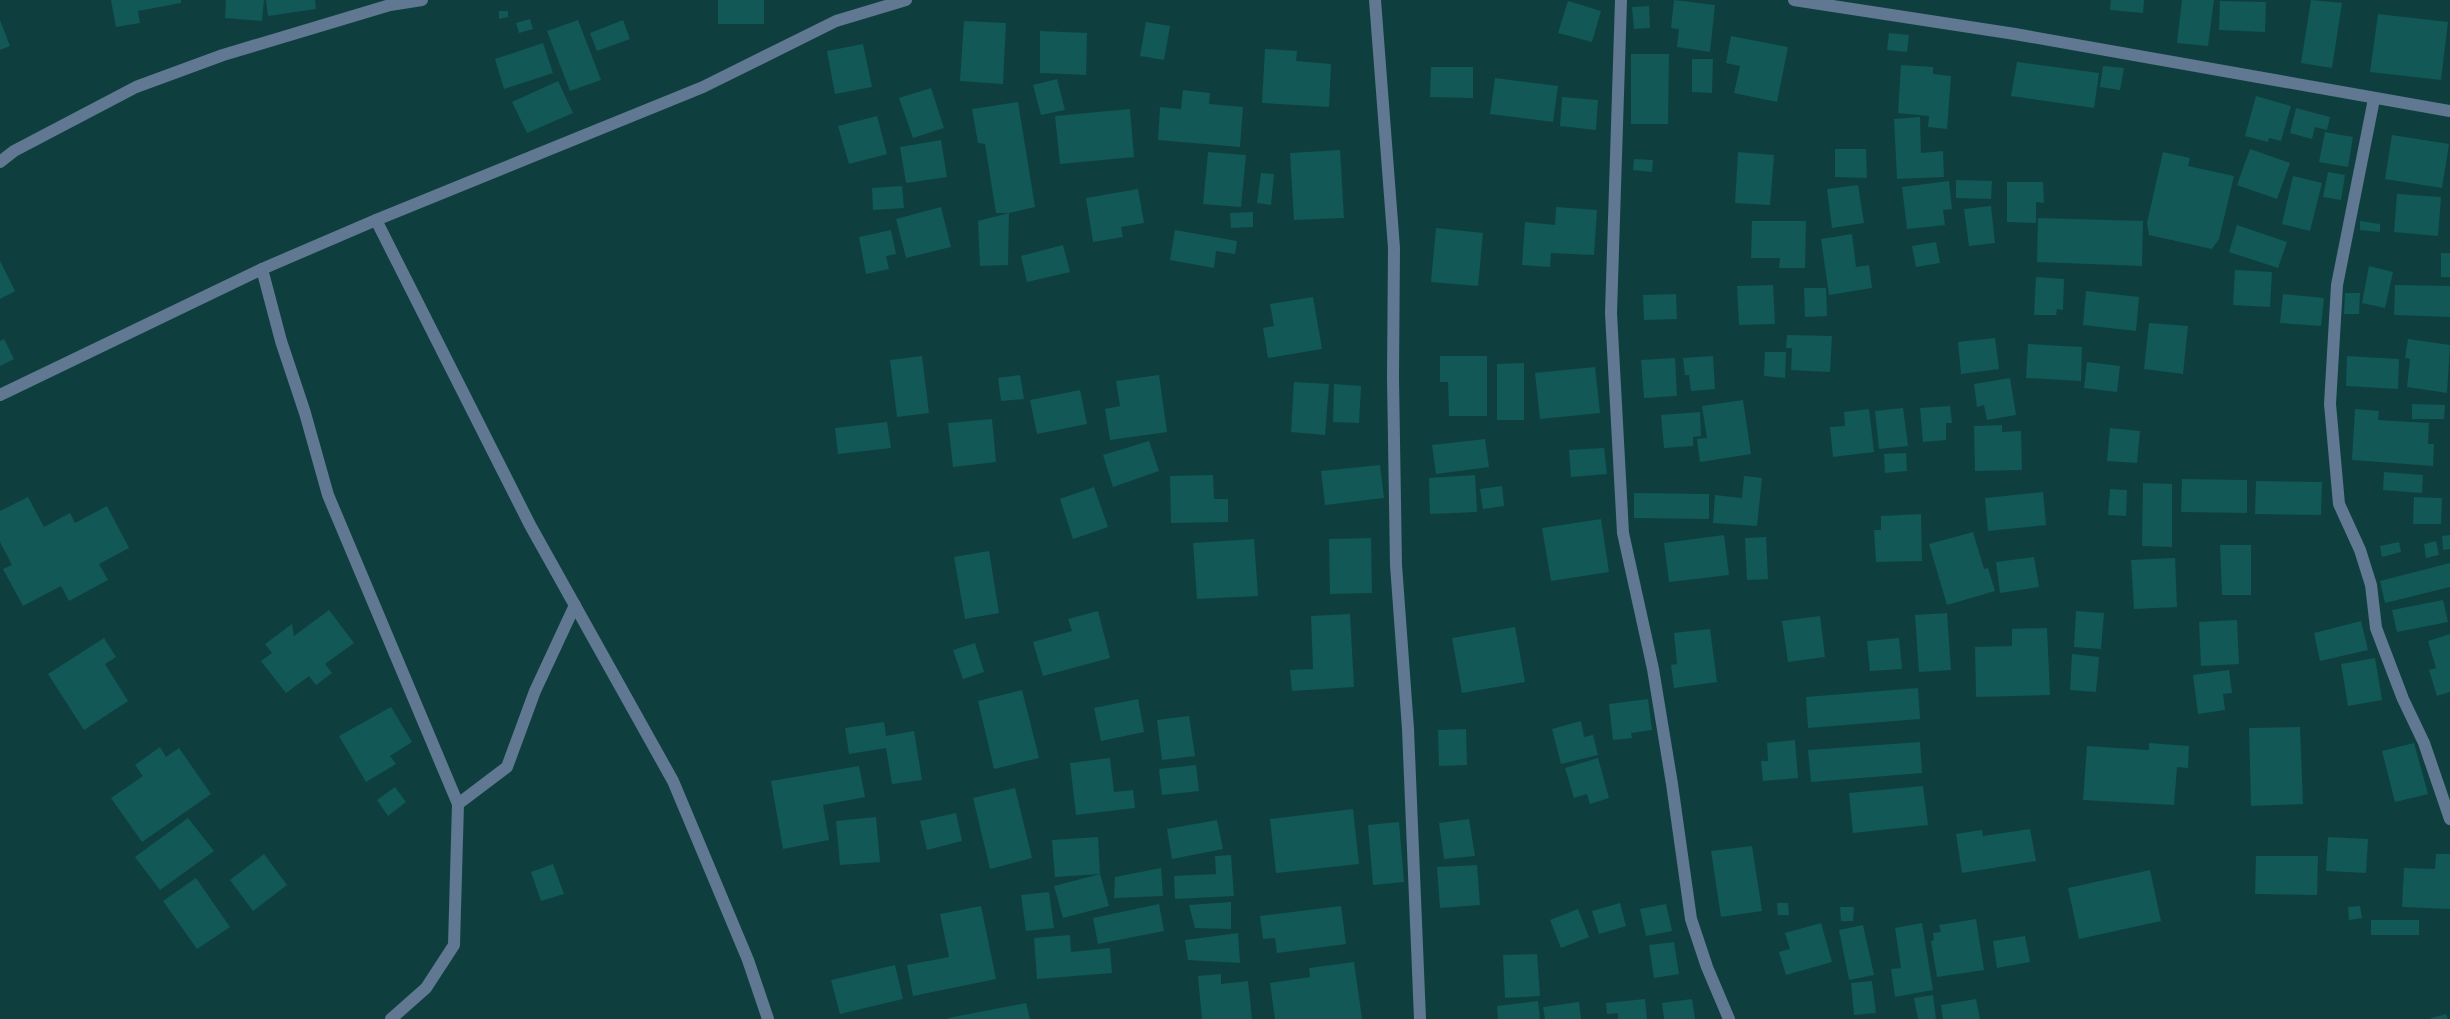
<svg xmlns="http://www.w3.org/2000/svg" width="2450" height="1019" font-family="'DM Sans',sans-serif">
<style>
.building{fill:#115856}
.lines{fill:none;stroke-linecap:round;stroke-linejoin:round}
.street{stroke:#607892;stroke-width:12}
</style>
<rect width="100%" height="100%" fill="#0e3f3e"/>
<g class="building">
<polygon points="111,0 181,0 181,3 138,11 140,23 116,27"/>
<polygon points="226,0 264,0 262,21 225,18"/>
<polygon points="266,0 315,0 316,9 268,16"/>
<rect x="718" y="0" width="46" height="24"/>
<polygon points="1674,0 1715,5 1710,52 1677,47 1679,29 1671,28"/>
<polygon points="2111,0 2144,0 2143,13 2110,10"/>
<polygon points="2182,0 2214,0 2208,46 2177,43"/>
<polygon points="2311,0 2342,3 2332,68 2301,63"/>
<polygon points="1568,1 1601,11 1592,42 1558,33"/>
<polygon points="2220,1 2266,2 2265,32 2219,30"/>
<polygon points="1649,6 1650,28 1634,29 1632,7"/>
<polygon points="499,11 508,11 508,17 499,19"/>
<polygon points="2378,14 2448,22 2441,80 2370,72"/>
<polygon points="530,19 533,29 519,33 516,23"/>
<polygon points="0,20 10,46 0,50"/>
<polygon points="578,20 601,80 570,91 547,31"/>
<polygon points="623,20 630,39 597,51 590,33"/>
<polygon points="964,21 1006,23 1003,84 960,81"/>
<polygon points="1146,22 1170,26 1164,60 1140,56"/>
<polygon points="1040,31 1087,33 1086,75 1040,73"/>
<polygon points="1889,33 1909,35 1907,52 1887,50"/>
<polygon points="1731,36 1788,47 1777,102 1734,93 1740,66 1726,63"/>
<polygon points="543,43 553,73 504,89 495,59"/>
<polygon points="863,44 872,87 835,94 827,51"/>
<polygon points="1265,49 1297,51 1296,61 1331,64 1329,107 1262,103"/>
<polygon points="1631,54 1669,54 1668,124 1631,124"/>
<polygon points="1692,59 1713,59 1712,93 1692,92"/>
<polygon points="2017,62 2099,73 2094,108 2011,96"/>
<polygon points="1901,65 1933,67 1933,74 1951,76 1947,129 1928,127 1929,116 1898,113"/>
<polygon points="2103,66 2124,68 2120,90 2100,87"/>
<polygon points="1431,67 1473,67 1473,98 1430,97"/>
<polygon points="1495,78 1558,86 1553,122 1490,114"/>
<polygon points="1057,79 1065,110 1041,115 1033,85"/>
<polygon points="558,81 573,113 527,133 512,102"/>
<polygon points="931,88 944,128 913,138 899,98"/>
<polygon points="1183,90 1210,93 1209,104 1243,107 1240,147 1158,140 1160,107 1181,109"/>
<polygon points="2256,96 2291,106 2281,141 2269,138 2268,142 2245,136"/>
<polygon points="1562,97 1598,100 1596,130 1560,126"/>
<polygon points="1018,102 1035,207 1009,213 996,213 985,144 978,143 972,109"/>
<polygon points="2296,108 2330,117 2327,130 2315,127 2312,139 2290,133"/>
<polygon points="1130,109 1134,157 1060,164 1055,116"/>
<polygon points="877,116 887,154 849,164 838,126"/>
<polygon points="1920,117 1921,153 1943,151 1944,177 1897,179 1894,119"/>
<polygon points="2325,132 2353,137 2348,167 2319,162"/>
<polygon points="2392,135 2449,144 2442,188 2385,179"/>
<polygon points="941,140 947,177 906,183 900,147"/>
<polygon points="1835,149 1866,149 1867,178 1835,177"/>
<polygon points="2250,149 2290,163 2277,199 2237,185"/>
<polygon points="1340,150 1344,218 1294,220 1290,153"/>
<polygon points="1208,152 1246,155 1241,207 1203,204"/>
<polygon points="1738,152 1774,155 1770,205 1735,203"/>
<polygon points="2163,152 2190,158 2188,166 2234,176 2219,239 2212,249 2149,235 2147,223"/>
<polygon points="1634,159 1653,160 1652,172 1633,170"/>
<polygon points="2328,172 2345,175 2341,200 2323,197"/>
<polygon points="1261,173 1274,174 1271,205 1257,203"/>
<polygon points="2293,176 2322,183 2310,231 2282,224"/>
<polygon points="1956,180 1992,181 1991,199 1956,198"/>
<polygon points="1949,181 1952,209 1943,210 1945,225 1907,229 1902,187"/>
<polygon points="2007,182 2043,182 2044,203 2036,202 2036,223 2007,222"/>
<polygon points="1858,185 1864,223 1832,228 1827,189"/>
<polygon points="902,186 904,208 873,210 872,188"/>
<polygon points="1138,189 1144,223 1121,227 1123,237 1093,242 1086,198"/>
<polygon points="2397,194 2441,197 2438,236 2394,232"/>
<polygon points="1991,206 1995,243 1969,246 1964,209"/>
<polygon points="941,207 951,247 906,258 896,219"/>
<polygon points="1556,207 1597,210 1594,255 1551,253 1550,267 1522,265 1525,222 1555,225"/>
<polygon points="1253,212 1253,227 1231,228 1230,213"/>
<polygon points="1009,213 1008,265 980,266 978,221"/>
<polygon points="2038,218 2143,221 2142,266 2037,262"/>
<polygon points="1752,221 1806,221 1805,268 1779,268 1780,258 1751,258"/>
<polygon points="2360,221 2380,224 2380,232 2360,230"/>
<polygon points="2237,225 2287,242 2278,268 2229,252"/>
<polygon points="1436,228 1483,233 1478,286 1431,282"/>
<polygon points="891,230 896,254 886,256 889,269 866,274 859,237"/>
<polygon points="1175,230 1237,241 1235,254 1216,251 1214,268 1170,260"/>
<polygon points="1852,234 1856,267 1869,265 1872,288 1829,295 1821,239"/>
<polygon points="1936,242 1940,263 1916,267 1912,246"/>
<polygon points="1063,245 1070,272 1027,282 1021,256"/>
<rect x="2441" y="253" width="9" height="24"/>
<polygon points="0,261 15,291 0,299"/>
<polygon points="2369,266 2393,272 2385,308 2362,303"/>
<polygon points="2235,270 2272,272 2270,307 2233,305"/>
<polygon points="2036,277 2064,279 2063,310 2057,309 2056,315 2034,315"/>
<polygon points="1773,285 1775,324 1739,325 1737,286"/>
<polygon points="2395,285 2450,286 2450,317 2394,315"/>
<polygon points="1804,288 1826,288 1827,316 1805,317"/>
<polygon points="2086,291 2139,297 2136,331 2083,325"/>
<polygon points="2345,293 2360,293 2359,314 2344,314"/>
<polygon points="1676,294 1677,319 1644,320 1643,295"/>
<polygon points="2283,294 2324,298 2321,326 2280,323"/>
<polygon points="1313,297 1322,349 1268,358 1263,328 1274,326 1270,304"/>
<polygon points="2149,323 2188,326 2183,374 2144,369"/>
<polygon points="1787,335 1832,336 1830,372 1791,370 1792,348 1786,348"/>
<polygon points="1995,338 1999,369 1961,374 1958,342"/>
<polygon points="4,339 14,359 0,366 0,341"/>
<polygon points="2408,339 2450,345 2447,393 2407,387 2410,359 2405,358"/>
<polygon points="2028,344 2082,347 2081,381 2026,378"/>
<polygon points="1765,352 1786,352 1785,378 1764,376"/>
<polygon points="922,356 929,413 897,417 890,360"/>
<polygon points="1440,356 1487,356 1487,416 1449,416 1448,382 1440,382"/>
<polygon points="1713,356 1715,389 1691,391 1689,375 1685,375 1683,358"/>
<polygon points="2347,356 2399,359 2398,389 2346,386"/>
<polygon points="1675,358 1677,396 1644,398 1641,360"/>
<polygon points="2087,362 2120,366 2117,392 2084,388"/>
<polygon points="1524,363 1524,420 1497,420 1497,364"/>
<polygon points="1595,367 1600,413 1540,419 1535,373"/>
<polygon points="1020,375 1024,399 1001,401 998,378"/>
<polygon points="1159,375 1167,432 1110,440 1105,409 1120,406 1116,381"/>
<polygon points="2010,378 2016,415 1987,420 1984,405 1977,407 1974,384"/>
<polygon points="1294,382 1329,384 1325,435 1291,432"/>
<polygon points="1334,384 1361,386 1359,423 1333,422"/>
<polygon points="1080,390 1087,424 1037,434 1030,400"/>
<polygon points="1743,400 1751,454 1700,462 1697,439 1707,438 1702,406"/>
<polygon points="2412,404 2445,405 2444,419 2412,419"/>
<polygon points="1950,406 1952,423 1946,423 1946,440 1923,442 1920,408"/>
<polygon points="1903,408 1908,446 1879,449 1875,411"/>
<polygon points="1869,409 1874,452 1833,457 1830,427 1845,426 1844,412"/>
<polygon points="2355,409 2379,411 2378,420 2429,423 2428,444 2434,444 2433,466 2352,460"/>
<polygon points="1700,412 1701,436 1693,437 1693,446 1664,448 1661,415"/>
<polygon points="992,419 996,462 953,467 948,423"/>
<polygon points="887,422 891,448 838,454 835,428"/>
<polygon points="2002,425 2002,432 2021,431 2022,470 1975,471 1974,426"/>
<polygon points="2110,428 2140,431 2137,463 2107,461"/>
<polygon points="1485,439 1489,467 1436,474 1432,445"/>
<polygon points="1149,441 1159,471 1113,487 1103,455"/>
<polygon points="1604,448 1607,474 1571,477 1569,450"/>
<polygon points="1906,453 1907,471 1885,473 1884,454"/>
<polygon points="1380,465 1384,498 1325,505 1321,471"/>
<polygon points="2384,472 2423,475 2422,493 2383,490"/>
<polygon points="1213,475 1214,499 1228,499 1228,522 1171,523 1170,476"/>
<polygon points="1475,475 1477,512 1430,514 1429,478"/>
<polygon points="1744,476 1762,478 1757,526 1713,523 1715,495 1742,498"/>
<polygon points="2182,479 2247,480 2247,513 2181,512"/>
<polygon points="2256,481 2322,482 2321,515 2255,514"/>
<polygon points="2143,483 2172,484 2172,547 2142,546"/>
<polygon points="1502,486 1504,506 1483,509 1480,489"/>
<polygon points="1094,487 1108,527 1073,539 1060,499"/>
<polygon points="2110,489 2127,490 2126,516 2108,515"/>
<polygon points="2043,492 2046,525 1988,531 1985,498"/>
<polygon points="1634,493 1709,494 1709,519 1634,518"/>
<polygon points="28,497 44,527 70,513 75,523 107,506 129,548 99,564 108,580 69,601 61,586 23,606 3,569 12,565 0,542 0,511"/>
<polygon points="2414,497 2442,498 2441,524 2413,524"/>
<polygon points="1921,514 1922,561 1876,562 1874,530 1881,530 1881,516"/>
<polygon points="1601,519 1609,572 1551,581 1542,528"/>
<polygon points="1973,532 1984,569 1988,568 1995,591 1947,605 1929,544"/>
<polygon points="1724,535 1729,575 1669,582 1664,543"/>
<polygon points="2450,535 2450,549 2443,550 2442,536"/>
<polygon points="1766,537 1768,579 1747,580 1745,538"/>
<polygon points="1371,538 1372,593 1330,594 1329,539"/>
<polygon points="1254,539 1258,596 1197,599 1193,543"/>
<polygon points="2436,541 2439,555 2426,558 2424,544"/>
<polygon points="2399,542 2401,552 2382,557 2380,546"/>
<polygon points="2220,545 2251,545 2251,595 2222,595"/>
<polygon points="989,551 999,613 965,619 954,557"/>
<polygon points="2034,557 2039,587 2000,593 1996,562"/>
<polygon points="2175,558 2177,607 2134,609 2131,560"/>
<polygon points="2450,563 2450,587 2385,603 2380,581"/>
<polygon points="2443,600 2448,622 2397,632 2392,610"/>
<polygon points="329,610 354,643 325,664 332,673 316,685 309,676 286,693 261,661 272,653 265,644 292,624 294,636"/>
<polygon points="1098,611 1110,658 1043,676 1033,642 1072,631 1068,619"/>
<polygon points="2076,611 2104,613 2101,649 2074,647"/>
<polygon points="1947,613 1951,670 1919,672 1915,615"/>
<polygon points="1350,614 1354,687 1292,691 1290,670 1313,669 1311,616"/>
<polygon points="1820,616 1825,657 1788,662 1782,621"/>
<polygon points="2237,620 2239,664 2201,666 2199,622"/>
<polygon points="2361,621 2368,650 2320,661 2314,633"/>
<polygon points="1515,627 1525,682 1462,693 1452,638"/>
<polygon points="2047,628 2050,695 1976,697 1975,647 2012,646 2012,629"/>
<polygon points="1710,629 1717,682 1674,688 1671,665 1677,664 1674,633"/>
<polygon points="2450,634 2450,692 2437,696 2429,670 2436,668 2428,641"/>
<polygon points="104,638 116,657 105,664 128,701 84,730 48,674"/>
<polygon points="1899,638 1902,669 1870,671 1867,641"/>
<polygon points="975,643 984,672 963,679 953,650"/>
<polygon points="2072,654 2099,657 2096,692 2070,690"/>
<polygon points="2375,658 2382,700 2348,706 2341,664"/>
<polygon points="2229,670 2232,693 2223,694 2225,710 2198,714 2193,675"/>
<polygon points="1918,688 1920,719 1808,728 1806,697"/>
<polygon points="1022,690 1039,758 994,769 978,701"/>
<polygon points="1138,699 1144,732 1101,741 1094,708"/>
<polygon points="1648,699 1652,730 1631,733 1632,738 1613,740 1609,704"/>
<polygon points="391,707 412,742 390,756 396,764 366,782 339,736"/>
<polygon points="1189,716 1195,756 1162,760 1157,720"/>
<polygon points="1581,721 1584,737 1593,735 1598,755 1561,764 1552,729"/>
<polygon points="884,722 886,736 914,731 922,780 892,784 886,748 849,754 845,728"/>
<polygon points="2300,727 2303,804 2251,806 2249,728"/>
<polygon points="1466,729 1467,765 1439,766 1438,730"/>
<polygon points="1795,740 1798,778 1763,781 1761,761 1768,761 1767,743"/>
<polygon points="1920,742 1922,773 1811,782 1808,750"/>
<polygon points="2149,743 2189,746 2188,768 2177,767 2174,805 2083,800 2087,746 2149,750"/>
<polygon points="2414,743 2428,794 2395,802 2382,751"/>
<polygon points="160,747 166,757 179,748 211,794 142,842 111,798 143,776 135,765"/>
<polygon points="1110,758 1114,792 1133,790 1135,808 1076,815 1070,763"/>
<polygon points="1598,758 1609,798 1590,804 1587,794 1574,798 1565,768"/>
<polygon points="1196,765 1199,791 1162,795 1159,769"/>
<polygon points="859,766 865,797 823,805 829,840 783,849 771,781"/>
<polygon points="1923,786 1928,825 1853,833 1849,793"/>
<polygon points="395,787 406,802 388,816 377,800"/>
<polygon points="1015,788 1032,858 990,869 973,798"/>
<polygon points="1353,809 1359,864 1276,873 1270,819"/>
<polygon points="956,813 962,841 927,850 920,821"/>
<polygon points="876,817 880,862 840,865 836,821"/>
<polygon points="188,818 214,851 160,890 135,857"/>
<polygon points="1469,819 1475,856 1444,859 1439,823"/>
<polygon points="1217,820 1223,849 1172,859 1167,829"/>
<polygon points="1399,822 1404,882 1373,885 1368,825"/>
<polygon points="2030,829 2036,861 1962,873 1956,834 1982,830 1983,836"/>
<polygon points="1098,837 1100,874 1109,906 1063,918 1054,886 1100,874 1055,877 1052,840"/>
<polygon points="2328,837 2368,839 2366,873 2326,871"/>
<polygon points="1752,846 1762,911 1721,917 1711,851"/>
<polygon points="264,854 287,885 253,911 230,880"/>
<polygon points="2436,854 2450,854 2450,909 2402,907 2404,868 2435,869"/>
<polygon points="1231,855 1234,896 1175,899 1174,876 1216,874 1215,856"/>
<polygon points="2256,856 2318,856 2317,895 2255,894"/>
<polygon points="553,864 564,894 541,901 531,872"/>
<polygon points="1477,865 1480,905 1440,908 1437,867"/>
<polygon points="1161,868 1163,896 1114,898 1115,877"/>
<polygon points="2150,870 2161,921 2079,939 2068,888"/>
<polygon points="196,878 230,927 197,949 163,901"/>
<polygon points="1049,892 1054,928 1026,931 1021,895"/>
<polygon points="1231,902 1231,929 1195,928 1189,905"/>
<polygon points="1620,903 1626,926 1599,934 1592,911"/>
<polygon points="1777,903 1788,903 1789,915 1778,915"/>
<polygon points="1159,904 1164,931 1098,944 1093,918"/>
<polygon points="1666,904 1672,931 1646,936 1640,909"/>
<polygon points="981,906 996,979 913,996 907,965 949,957 940,914"/>
<polygon points="1341,906 1346,944 1277,953 1275,938 1263,939 1260,916"/>
<polygon points="2360,906 2362,918 2349,920 2348,907"/>
<polygon points="1840,907 1854,907 1853,921 1841,921"/>
<polygon points="1578,909 1589,937 1561,948 1550,920"/>
<polygon points="1976,919 1984,970 1937,977 1931,941 1934,940 1933,933 1941,932 1939,925"/>
<rect x="2371" y="920" width="48" height="15"/>
<polygon points="1821,923 1832,962 1786,975 1779,952 1790,949 1785,933"/>
<polygon points="1922,923 1933,990 1895,997 1891,969 1901,968 1895,928"/>
<polygon points="1863,925 1874,975 1849,980 1839,930"/>
<polygon points="1238,933 1240,963 1188,960 1185,940"/>
<polygon points="1070,935 1071,952 1110,948 1112,973 1037,979 1034,938"/>
<polygon points="2025,936 2030,962 1997,968 1993,941"/>
<polygon points="1674,942 1679,974 1654,978 1649,945"/>
<polygon points="1537,954 1540,996 1505,998 1503,955"/>
<polygon points="1354,962 1362,1019 1275,1019 1270,983 1310,977 1309,968"/>
<polygon points="895,965 903,999 840,1014 831,980"/>
<polygon points="1221,974 1221,984 1248,981 1252,1019 1202,1019 1198,976"/>
<polygon points="1872,981 1876,1013 1854,1015 1851,983"/>
<polygon points="1933,995 1936,1019 1918,1019 1914,998"/>
<polygon points="1645,999 1647,1019 1618,1019 1618,1013 1607,1014 1606,1003"/>
<polygon points="1692,999 1695,1019 1664,1019 1662,1003"/>
<polygon points="1976,999 1980,1019 1943,1019 1941,1005"/>
<polygon points="1538,1001 1540,1019 1498,1019 1497,1006"/>
<polygon points="1579,1002 1581,1019 1545,1019 1543,1007"/>
<polygon points="1026,1003 1030,1019 948,1019 948,1018"/>
<polygon points="2446,1014 2448,1019 2431,1019 2431,1018"/>
</g>
<g class="lines">
<g class="street">
<polyline points="1375,0 1394,248 1393,377 1396,565 1408,729 1420,1019"/>
<polyline points="1621,0 1611,313 1623,533 1653,669 1672,784 1691,919 1707,967 1729,1019"/>
<polyline points="1794,0 2015,34 2450,111"/>
<polyline points="2374,99 2337,285 2330,404 2339,504 2360,550 2371,585 2376,628 2403,699 2424,743 2450,819"/>
<polyline points="0,162 14,151 136,87 223,55 390,5 422,0"/>
<polyline points="376,220 530,525 673,781 748,960 768,1019"/>
<polyline points="262,269 281,341 305,413 328,495 458,804"/>
<polyline points="0,395 262,269 376,220 703,87 836,21 906,0"/>
<polyline points="391,1019 426,988 454,945 458,804 507,767 535,691 575,605"/>
</g>
</g>
</svg>
